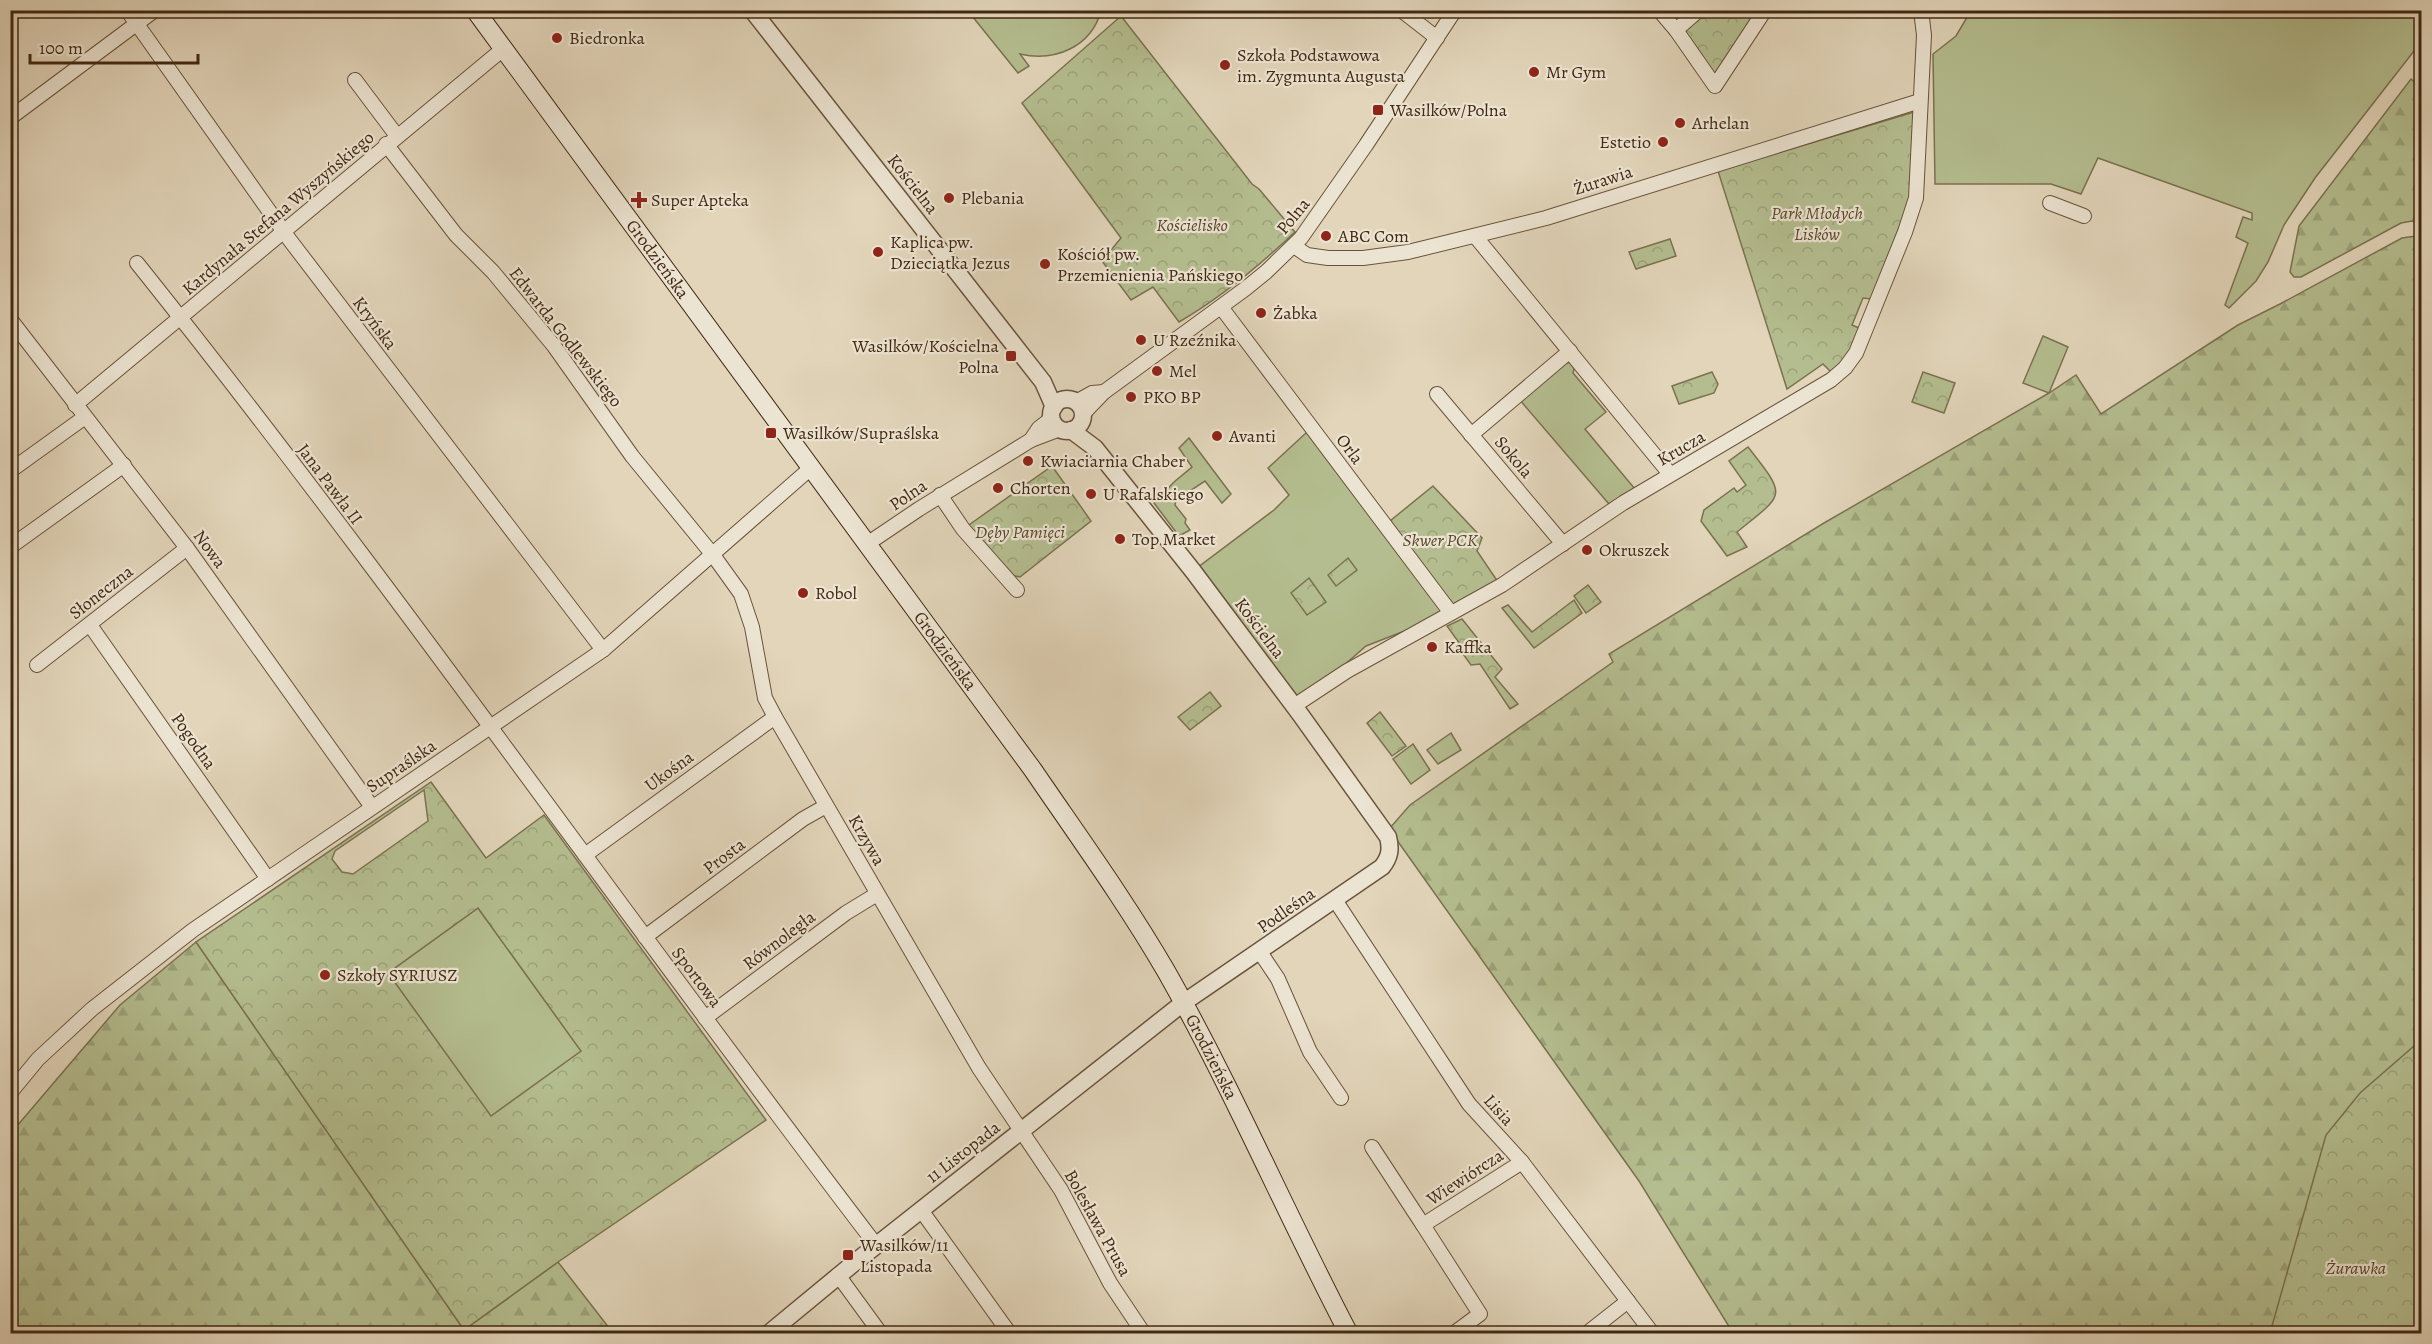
<svg xmlns="http://www.w3.org/2000/svg" width="2432" height="1344" font-family="Alegreya,serif">
<style>
.green{fill:#b4bd8f;stroke:#7b7250;stroke-width:1.5}
.forest{fill:url(#forest-firs);stroke:#7b7250;stroke-width:1.5}
.park{fill:url(#park-crowns);stroke:#7b7250;stroke-width:1.5;fill-rule:evenodd}
.lines{fill:none;stroke-linecap:round;stroke-linejoin:round}
.minor-casing{stroke:#6a533c;stroke-width:16}
.tertiary-casing{stroke:#6a533c;stroke-width:19}
.secondary-casing{stroke:#422812;stroke-width:20}
.minor{stroke:#ece4d2;stroke-width:14}
.tertiary{stroke:#ece4d2;stroke-width:16}
.secondary{stroke:#ece4d2;stroke-width:18}
.poi-dot{fill:#8f2418;stroke:#ece4d2;stroke-width:2}
.labels{text-anchor:middle;stroke-width:4.5;stroke-linejoin:round;paint-order:stroke}
.poi-label{font-size:18px;fill:#422812;stroke:#ece4d2;text-anchor:start}
.street-label{font-size:18px;fill:#422812;stroke:#ece4d2}
.park-label{font-size:18px;font-style:italic;fill:#59462b;stroke:#ece4d2}
</style>
<defs>
<pattern id="forest-firs" width="22" height="20" patternUnits="userSpaceOnUse" patternTransform="scale(1.5)"><rect width="22" height="20" fill="#b4bd8f"/><path d="M5 1l3.5 6h-7zM16 11l3.5 6h-7z" fill="#9ca27a"/></pattern>
<pattern id="park-crowns" width="20" height="18" patternUnits="userSpaceOnUse" patternTransform="scale(1.5)"><rect width="20" height="18" fill="#b4bd8f"/><path d="M2 6a3 3 0 1 1 6 0M12 15a3 3 0 1 1 6 0" fill="none" stroke="#9ca27a"/></pattern>
</defs>
<rect width="100%" height="100%" fill="#e2d5ba"/>
<filter id="stains"><feTurbulence type="fractalNoise" baseFrequency=".00333" numOctaves="4"/><feColorMatrix values="0 0 0 0 .2 0 0 0 0 .09 0 0 0 0 .02 0 0 0 .5 -.17"/></filter>
<radialGradient id="worn" r=".72"><stop offset=".6" stop-color="#630" stop-opacity="0"/><stop offset="1" stop-color="#630" stop-opacity=".3"/></radialGradient>
<g class="green">
<path d="M968,11H1101C1091,47 1055,62 1020,54L1029,66L1018,73Z"/>
<polygon points="1967,11 2421,11 2421,42 2315,178 2284,225 2268,262 2256,281 2229,308 2225,305 2248,243 2236,237 2243,217 2252,220 2252,213 2098,158 2081,194 2051,184 1935,184 1933,54 1956,36 1969,14"/>
<polygon points="2043,336 2068,347 2049,393 2023,383"/>
<polygon points="1571,362 1575,365 1573,373 1606,412 1585,429 1635,489 1609,504 1519,399 1562,364"/>
<polygon points="1307,432 1451,613 1366,646 1309,696 1290,701 1193,571 1274,510 1289,495 1268,468"/>
<polygon points="1189,438 1231,494 1222,503 1205,481 1176,500 1175,505 1186,519 1185,523 1190,530 1179,536 1154,503 1174,482 1192,467 1179,448"/>
<polygon points="1451,733 1461,750 1438,764 1427,750"/>
<polygon points="1413,744 1430,770 1411,784 1393,759"/>
<polygon points="478,908 582,1052 491,1117 388,973"/>
</g>
<g class="forest">
<polygon points="2411,79 2421,87 2421,224 2412,221 2401,223 2301,277 2294,277 2290,272 2299,226"/>
<polygon points="2416,236 2421,237 2421,1333 1733,1333 1639,1181 1389,829 1410,805 1613,662 1609,654 1824,523 2049,393 2076,375 2101,414 2238,325 2280,304 2402,238"/>
<polygon points="196,942 464,1330 558,1262 613,1333 11,1334 11,1133 120,1005"/>
</g>
<g class="park">
<polygon points="1703,11 1760,11 1715,81 1679,31"/>
<path d="M1121,16L1252,184L1259,189L1295,232C1259,266 1222,297 1179,322L1153,287L1131,300L1102,261L1121,238L1022,103Z"/>
<polygon points="1914,112 1913,192 1871,299 1863,298 1852,325 1859,328 1846,359 1831,372 1823,364 1787,389 1718,171"/>
<polygon points="1670,239 1676,256 1636,269 1629,252"/>
<polygon points="1712,372 1718,384 1714,393 1679,404 1672,386"/>
<polygon points="1923,372 1955,383 1944,413 1912,402"/>
<path d="M1748,447C1788,498 1785,493 1737,532L1747,547L1727,556L1701,521L1704,510L1734,488L1737,492L1746,485L1729,461Z"/>
<polygon points="1052,466 1091,521 1020,577 1011,575 966,527"/>
<polygon points="1433,486 1482,538 1477,551 1498,582 1453,605 1385,525"/>
<polygon points="1348,558 1357,570 1336,586 1328,575"/>
<polygon points="1309,578 1326,602 1307,615 1291,593"/>
<polygon points="1588,585 1601,602 1586,613 1574,596"/>
<polygon points="1574,600 1582,613 1534,648 1502,608 1508,605 1532,632"/>
<polygon points="1462,619 1502,669 1495,677 1518,704 1510,709 1480,664 1471,665 1458,647 1460,644 1447,626"/>
<polygon points="1210,692 1221,706 1190,730 1178,717"/>
<polygon points="1380,712 1406,746 1392,756 1367,723"/>
<path d="M431,782L486,858L544,815L766,1120L558,1262L464,1330L196,942ZM424,790L428,821L353,874L342,872L332,859L335,851ZM478,908L581,1051L491,1116L388,973Z"/>
<polygon points="2421,1040 2421,1333 2270,1333 2326,1135 2360,1093"/>
</g>
<g class="lines">
<defs>
<g id="minor">
<polyline points="127,10 289,239 603,650"/>
<polyline points="1401,10 1437,38"/>
<polyline points="1659,10 1676,30 1715,86 1765,10"/>
<polyline points="1676,30 1699,10"/>
<polyline points="355,80 397,136"/>
<polyline points="10,118 155,10"/>
<polyline points="386,144 456,235 493,272 554,346 632,456 713,555 741,594 752,627 765,698 775,717 979,1068 1061,1190 1110,1283 1144,1334"/>
<polyline points="2050,203 2084,216"/>
<polyline points="1475,236 1670,474"/>
<polyline points="1294,246 1307,255 1328,258 1363,258 1408,252 1546,218 1920,101"/>
<path d="M137,263C393,583 627,920 876,1245"/>
<polyline points="1221,307 1451,613"/>
<polyline points="10,319 187,548 372,807"/>
<polyline points="1437,394 1563,544"/>
<polyline points="1076,402 1092,393 1104,392"/>
<polyline points="75,405 503,49"/>
<polyline points="1083,414 1104,392 1245,289 1266,272 1301,238 1366,145 1455,10"/>
<polyline points="1471,435 1570,351"/>
<polyline points="1031,440 1039,428 1052,418"/>
<polyline points="10,471 85,417"/>
<polyline points="940,495 963,529 1017,590"/>
<polyline points="867,544 919,509 1031,440 1060,429"/>
<polyline points="10,547 124,465"/>
<polyline points="90,625 268,879"/>
<polyline points="37,665 187,548"/>
<polyline points="1294,706 1347,671 1502,585 1623,503 1831,380 1845,368 1856,353 1905,232 1916,198 1924,35 1921,10"/>
<polyline points="585,855 775,717"/>
<polyline points="1335,900 1469,1104 1522,1162 1653,1334"/>
<polyline points="645,937 803,819 826,806"/>
<polyline points="1260,952 1278,979 1310,1052 1341,1098"/>
<polyline points="705,1018 846,913 877,894"/>
<polyline points="10,1093 38,1059 92,1009 193,930 603,650 812,467"/>
<polyline points="1372,1147 1423,1225"/>
<polyline points="921,1210 1010,1334"/>
<polyline points="838,1275 881,1334"/>
<polyline points="1334,1334 1345,1327"/>
<polyline points="1453,1334 1480,1314 1423,1225 1522,1162"/>
<polyline points="1586,1334 1628,1301"/>
</g>
<g id="tertiary">
<polyline points="752,10 1043,382 1054,407"/>
<circle cx="1067" cy="415" r="16"/>
<path d="M768,1334L854,1263L1183,1003L1382,867C1390,857 1391,849 1388,837L1300,714L1193,571L1095,448L1071,430"/>
</g>
<g id="secondary">
<path id="s1" d="M475,10L1033,770C1078,836 1126,902 1166,971C1233,1089 1286,1214 1349,1334"/>
</g>
</defs>
<use href="#minor" class="minor-casing"/>
<use href="#tertiary" class="tertiary-casing"/>
<use href="#secondary" class="secondary-casing"/>
<use href="#minor" class="minor"/>
<use href="#tertiary" class="tertiary"/>
<use href="#secondary" class="secondary"/>
</g>
<g class="poi-dot">
<circle cx="557" cy="38" r="6"/>
<circle cx="1225" cy="65" r="6"/>
<circle cx="1534" cy="72" r="6"/>
<rect x="1372" y="104" width="12" height="12" rx="3"/>
<circle cx="1680" cy="123" r="6"/>
<circle cx="1663" cy="142" r="6"/>
<circle cx="949" cy="198" r="6"/>
<path d="M636 191h6v6h6v6h-6v6h-6v-6h-6v-6h6z"/>
<circle cx="1326" cy="236" r="6"/>
<circle cx="878" cy="252" r="6"/>
<circle cx="1045" cy="264" r="6"/>
<circle cx="1261" cy="313" r="6"/>
<circle cx="1141" cy="340" r="6"/>
<rect x="1005" y="350" width="12" height="12" rx="3"/>
<circle cx="1157" cy="371" r="6"/>
<circle cx="1131" cy="397" r="6"/>
<rect x="765" y="427" width="12" height="12" rx="3"/>
<circle cx="1217" cy="436" r="6"/>
<circle cx="1028" cy="461" r="6"/>
<circle cx="998" cy="488" r="6"/>
<circle cx="1091" cy="494" r="6"/>
<circle cx="1120" cy="539" r="6"/>
<circle cx="1587" cy="550" r="6"/>
<circle cx="803" cy="593" r="6"/>
<circle cx="1432" cy="647" r="6"/>
<circle cx="325" cy="975" r="6"/>
<rect x="842" y="1249" width="12" height="12" rx="3"/>
</g>
<g class="labels">
<g class="poi-label">
<text x="569" y="44">Biedronka</text>
<text x="1237" y="61">Szkoła Podstawowa<tspan x="1237" dy="21">im. Zygmunta Augusta</tspan></text>
<text x="1546" y="78">Mr Gym</text>
<text x="1390" y="116">Wasilków/Polna</text>
<text x="1692" y="129">Arhelan</text>
<text x="1651" y="148" text-anchor="end">Estetio</text>
<text x="961" y="204">Plebania</text>
<text x="651" y="206">Super Apteka</text>
<text x="1338" y="242">ABC Com</text>
<text x="890" y="248">Kaplica pw.<tspan x="890" dy="21">Dzieciątka Jezus</tspan></text>
<text x="1057" y="260">Kościół pw.<tspan x="1057" dy="21">Przemienienia Pańskiego</tspan></text>
<text x="1273" y="319">Żabka</text>
<text x="1153" y="346">U Rzeźnika</text>
<text x="999" y="352" text-anchor="end">Wasilków/Kościelna<tspan x="999" dy="21">Polna</tspan></text>
<text x="1169" y="377">Mel</text>
<text x="1143" y="403">PKO BP</text>
<text x="783" y="439">Wasilków/Supraślska</text>
<text x="1229" y="442">Avanti</text>
<text x="1040" y="467">Kwiaciarnia Chaber</text>
<text x="1010" y="494">Chorten</text>
<text x="1103" y="500">U Rafalskiego</text>
<text x="1132" y="545">Top Market</text>
<text x="1599" y="556">Okruszek</text>
<text x="815" y="599">Robol</text>
<text x="1444" y="653">Kaffka</text>
<text x="337" y="981">Szkoły SYRIUSZ</text>
<text x="860" y="1251">Wasilków/11<tspan x="860" dy="21">Listopada</tspan></text>
</g>
<g class="street-label">
<text transform="translate(1603 180) rotate(-18)" y="6">Żurawia</text>
<text transform="translate(913 184) rotate(52)" y="6">Kościelna</text>
<text transform="translate(278 213) rotate(-40)" y="6">Kardynała Stefana Wyszyńskiego</text>
<text transform="translate(1293 216) rotate(-51)" y="6">Polna</text>
<text dy="6" stroke="none"><textPath href="#s1" startOffset="309">Grodzieńska</textPath></text>
<text transform="translate(375 323) rotate(53)" y="6">Kryńska</text>
<text transform="translate(566 337) rotate(52)" y="6">Edwarda Godlewskiego</text>
<text transform="translate(1681 448) rotate(-30)" y="6">Krucza</text>
<text transform="translate(1350 449) rotate(53)" y="6">Orla</text>
<text transform="translate(1514 457) rotate(50)" y="6">Sokola</text>
<text transform="translate(330 484) rotate(53)" y="6">Jana Pawła II</text>
<text transform="translate(908 495) rotate(-34)" y="6">Polna</text>
<text transform="translate(210 549) rotate(54)" y="6">Nowa</text>
<text transform="translate(101 592) rotate(-38)" y="6">Słoneczna</text>
<text transform="translate(1260 628) rotate(53)" y="6">Kościelna</text>
<text dy="6" stroke="none"><textPath href="#s1" startOffset="795">Grodzieńska</textPath></text>
<text transform="translate(194 741) rotate(55)" y="6">Pogodna</text>
<text transform="translate(401 766) rotate(-34)" y="6">Supraślska</text>
<text transform="translate(669 771) rotate(-36)" y="6">Ukośna</text>
<text transform="translate(867 840) rotate(60)" y="6">Krzywa</text>
<text transform="translate(724 856) rotate(-37)" y="6">Prosta</text>
<text transform="translate(1286 910) rotate(-35)" y="6">Podleśna</text>
<text transform="translate(779 940) rotate(-37)" y="6">Równoległa</text>
<text transform="translate(697 977) rotate(53)" y="6">Sportowa</text>
<text dy="6" stroke="none"><textPath href="#s1" startOffset="1281">Grodzieńska</textPath></text>
<text transform="translate(1499 1110) rotate(48)" y="6">Lisia</text>
<text transform="translate(963 1152) rotate(-38)" y="6">11 Listopada</text>
<text transform="translate(1465 1177) rotate(-33)" y="6">Wiewiórcza</text>
<text transform="translate(1098 1223) rotate(61)" y="6">Bolesława Prusa</text>
</g>
<g class="park-label">
<text x="1817" y="219">Park Młodych<tspan x="1817" dy="21">Lisków</tspan></text>
<text x="1192" y="231">Kościelisko</text>
<text x="1020" y="538">Dęby Pamięci</text>
<text x="1440" y="546">Skwer PCK</text>
<text x="2356" y="1274">Żurawka</text>
</g>
</g>
<rect width="2432" height="1344" fill="none" stroke="#e2d5ba" stroke-width="36"/>
<rect x="12" y="12" width="2408" height="1320" fill="none" stroke="#422812" stroke-width="3"/>
<rect x="18" y="18" width="2396" height="1308" fill="none" stroke="#422812" stroke-width="1.5"/>
<path d="M30 54v9h168v-9" fill="none" stroke="#422812" stroke-width="3"/>
<text x="39" y="54" font-size="18" fill="#422812" stroke="#ece4d2" stroke-width="4.5" paint-order="stroke">100 m</text>
<rect width="100%" height="100%" filter="url(#stains)"/>
<rect width="100%" height="100%" fill="url(#worn)"/>
</svg>
